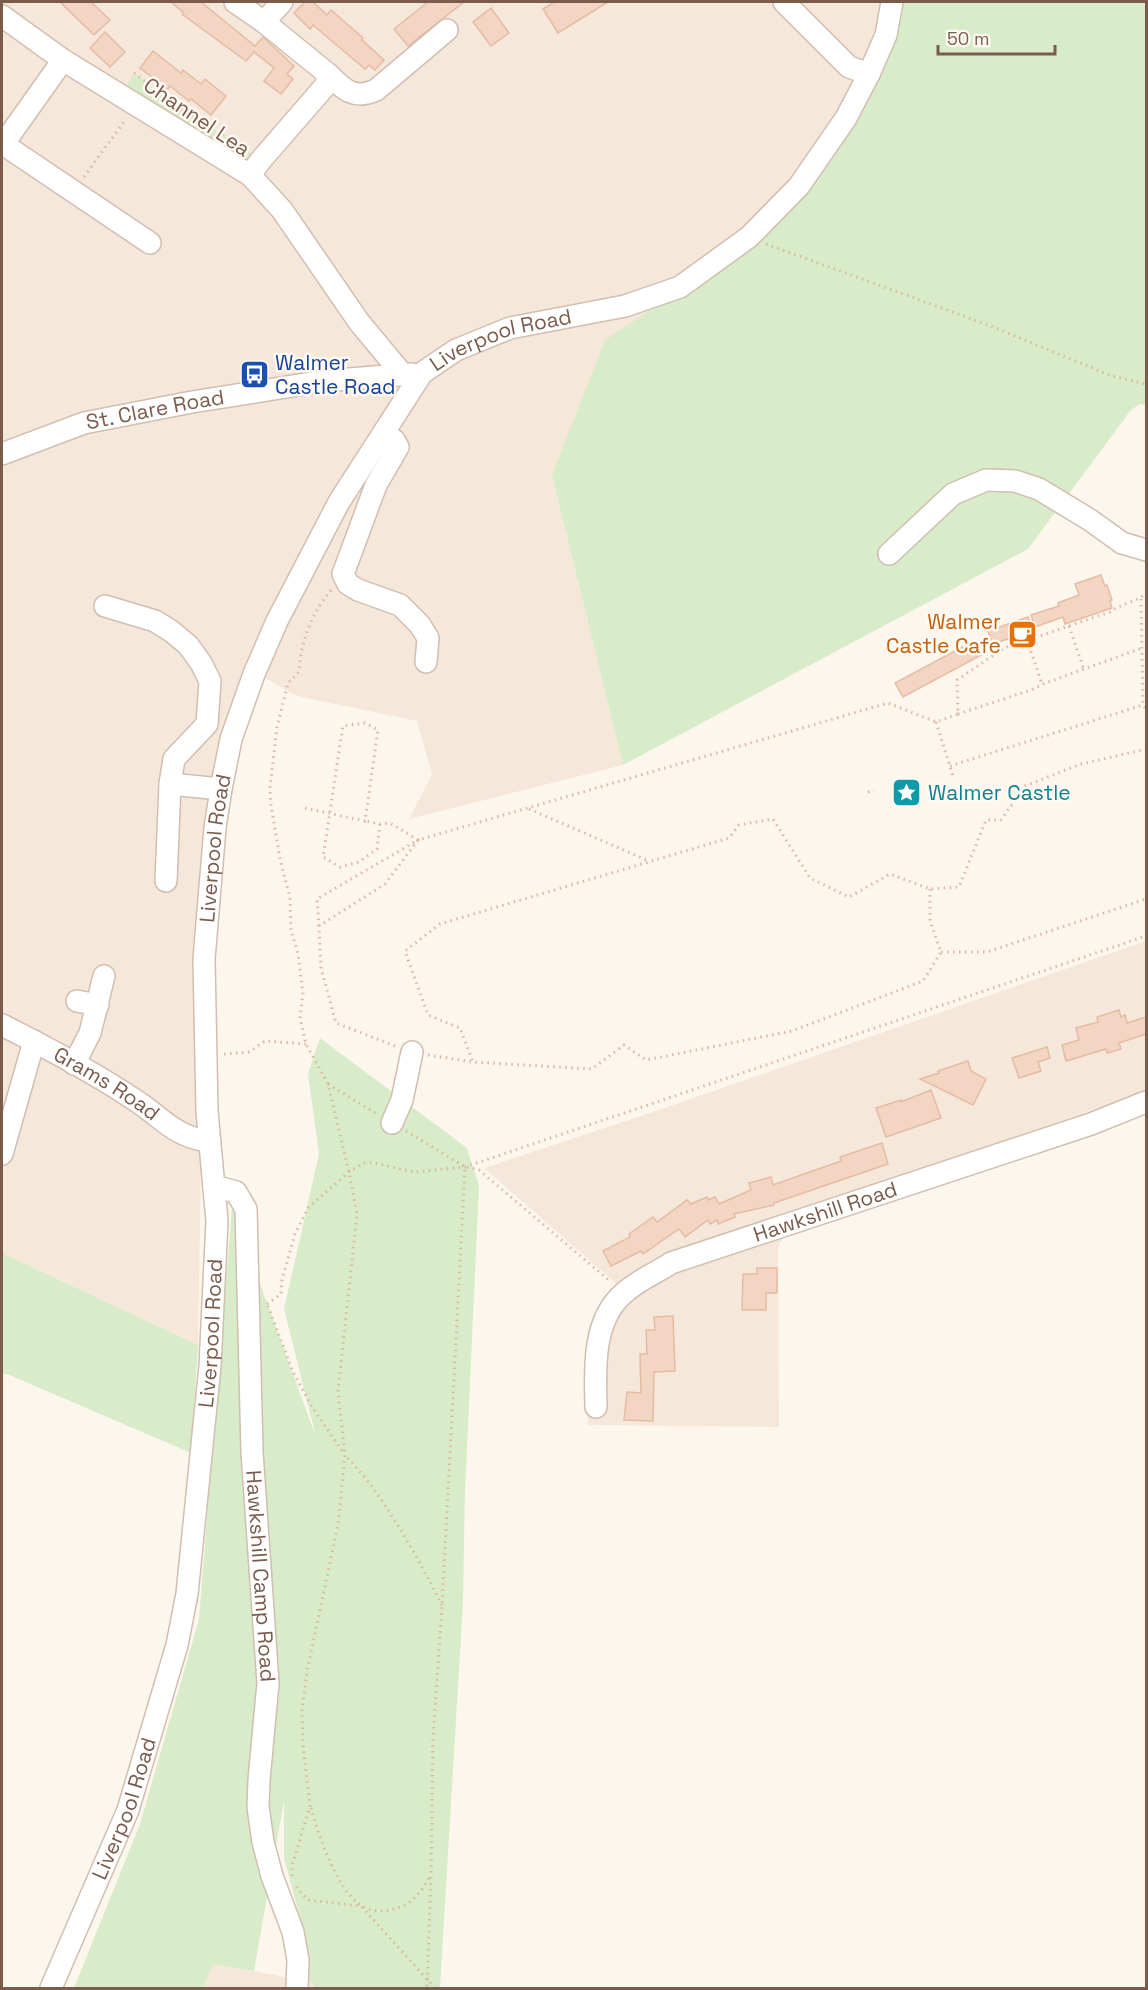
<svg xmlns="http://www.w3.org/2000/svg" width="1148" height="1990" font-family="'Space Grotesk',sans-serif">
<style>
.residential{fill:#f5e8da}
.green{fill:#d8ecc9}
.building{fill:#f3d5c3;stroke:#e6bba3;stroke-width:1.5}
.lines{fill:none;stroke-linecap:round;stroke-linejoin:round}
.minor-casing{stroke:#d1beb0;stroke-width:24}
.path{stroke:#d9b8a5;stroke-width:3;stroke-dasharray:1.5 4.5;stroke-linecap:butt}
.minor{stroke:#fff;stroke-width:21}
.labels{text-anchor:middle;stroke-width:5;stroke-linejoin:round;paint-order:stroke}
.street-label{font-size:21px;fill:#7a5c4d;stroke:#fffaf3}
.transit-label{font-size:21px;fill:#164399;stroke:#fffaf3;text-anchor:start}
.food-label{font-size:21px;fill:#c56008;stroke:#fffaf3;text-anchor:end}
.culture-label{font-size:21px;fill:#0d838f;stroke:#fffaf3;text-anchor:start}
</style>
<rect width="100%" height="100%" fill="#fdf6ec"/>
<g class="residential">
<polygon points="2,2 899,2 852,120 552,475 623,765 409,819 432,774 417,721 297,696 246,667 212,780 193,951 201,1162 198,1345 2,1253"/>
<polygon points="1146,941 1146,1091 793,1215 778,1248 779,1427 588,1425 587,1365 619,1286 484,1168 650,1113"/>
<polygon points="213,1963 315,1983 313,1988 203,1988"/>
</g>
<g class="green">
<polygon points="899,2 1146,2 1146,405 1140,404 1131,410 1028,549 623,765 552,475 605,340 756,240 803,193"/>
<polygon points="134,73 181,109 197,117 261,160 250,175 121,97"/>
<polygon points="320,1038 467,1148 479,1186 465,1491 463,1602 440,1988 314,1988 314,1983 308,1982 304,1933 284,1858 284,1801 254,1971 213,1964 203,1988 74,1988 140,1824 199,1619 232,1207 316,1437 284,1309 319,1154 308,1074"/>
<polygon points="2,1253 198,1345 191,1453 7,1374 2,1374"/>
</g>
<g class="building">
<polygon points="60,2 91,2 110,20 94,35"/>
<polygon points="171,2 201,2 255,46 263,37 294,66 287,74 293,79 281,94 264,81 274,68 254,52 246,61 182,14 183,12"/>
<polygon points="305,2 313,2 327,15 331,10 363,38 362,40 384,60 375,70 369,65 365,69 313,25 310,29 294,13"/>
<polygon points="428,2 464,2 408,46 394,29"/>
<polygon points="554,2 608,2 558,33 543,9"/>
<polygon points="491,8 509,33 491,46 473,22"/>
<polygon points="105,32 125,52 110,67 90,48"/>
<polygon points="153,51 181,73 183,70 201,84 205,79 226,96 211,115 191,99 189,101 170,86 168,89 140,68"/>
<polygon points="1101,575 1105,586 1107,585 1112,600 1110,601 1112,608 1065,624 1063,617 1035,627 1031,615 1059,606 1058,603 1079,595 1075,584"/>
<polygon points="1028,617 1034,635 1013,642 1011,638 992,644 988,631"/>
<polygon points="979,642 985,653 903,697 895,683 966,645 968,648"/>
<polygon points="1119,1010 1121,1017 1125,1015 1127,1023 1146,1017 1146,1034 1119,1043 1121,1049 1107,1053 1106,1049 1066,1061 1062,1045 1079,1040 1076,1028 1098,1022 1097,1017"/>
<polygon points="1047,1047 1050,1058 1038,1062 1041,1071 1019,1078 1012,1058"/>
<polygon points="968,1061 971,1071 986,1079 973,1105 920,1079 939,1073 938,1071"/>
<polygon points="931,1090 941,1118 886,1137 876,1108 901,1100 901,1102"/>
<polygon points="882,1143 888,1164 774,1203 774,1205 734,1214 735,1217 718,1224 717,1220 710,1224 708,1220 685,1237 679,1229 643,1254 641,1251 611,1266 603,1251 630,1237 629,1234 653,1217 657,1222 687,1200 691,1204 707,1197 708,1200 715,1197 719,1204 751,1190 749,1183 771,1177 773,1185 841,1161 840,1157"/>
<polygon points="757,1268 777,1268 777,1293 766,1293 766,1310 742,1310 743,1274 757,1274"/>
<polygon points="673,1316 675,1371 654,1372 653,1421 624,1420 627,1392 641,1393 640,1354 647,1354 646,1330 655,1330 654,1317"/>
</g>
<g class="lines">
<defs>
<g id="minor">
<polyline points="235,2 264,22 328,74 326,85 261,160 250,175"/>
<polyline points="784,2 849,67 869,74"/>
<polyline points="2,16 63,60 250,175 282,210 359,322 403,375"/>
<polyline points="264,22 282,2"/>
<path d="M328,74C344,90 354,100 376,90L447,30"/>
<polyline points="3,144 150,243"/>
<polyline points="2,146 63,60"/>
<polyline points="384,433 394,440 398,447 376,485 343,574 348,584 358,590 400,605 420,625 428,638 426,662"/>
<path id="s1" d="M2,454L84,423L192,402L324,381L412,374"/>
<polyline points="889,554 953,494 986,480 1015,481 1039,489 1090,520 1122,543 1146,550"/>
<polyline points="105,606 155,621 171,631 188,645 201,663 210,681 207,724 174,759 170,784 166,881"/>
<polyline points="170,784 221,789"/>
<polyline points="77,1001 98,1005"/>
<path id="s2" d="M2,1025C48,1048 95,1073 138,1102C163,1119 177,1138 209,1141"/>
<polyline points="74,1064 90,1033 104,976"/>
<polyline points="392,1123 402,1100 412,1052"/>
<polyline points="2,1154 34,1041"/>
<path id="s3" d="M214,1186L236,1192L246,1209L252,1452L268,1683L259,1780L258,1807L263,1842L272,1876L293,1932L298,1960L297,1988"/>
<path id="s4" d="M596,1407C595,1370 592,1320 624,1293C637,1281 656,1273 671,1263L1091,1124L1146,1102"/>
<path id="s5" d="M51,1988L128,1810L177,1645L187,1594L210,1366L217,1221L207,1111L204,959L215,828L221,789L231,739L254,674L277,621L339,502L422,373L456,350L510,328L625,306L680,287L749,237L799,186L846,118L869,74L886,35L892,2"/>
</g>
</defs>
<use href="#minor" class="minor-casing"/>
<g class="path">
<polyline points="134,73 181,109 197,117 237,144"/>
<polyline points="84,177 126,119"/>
<polyline points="766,244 988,325 1112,376 1146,384"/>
<path d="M331,590C311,615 301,640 299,672L288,683L277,727L270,788L271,805L280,859L290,898L291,931L298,953L301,978L303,993L300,1018L306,1044L328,1084L349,1172L357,1214L338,1391L345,1455"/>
<polyline points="1141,599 1143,705 1146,709"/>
<polyline points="1069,626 1084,670"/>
<polyline points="1027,640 1042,684"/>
<polyline points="958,714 1031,690 1043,684 1142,648"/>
<polyline points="936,722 954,779"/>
<polyline points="950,766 1143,705"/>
<polyline points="868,792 874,790"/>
<path d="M305,808L365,821L378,730L365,723L343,726C336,770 330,813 323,857L340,867L359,862L377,849L380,824"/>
<polyline points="529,809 649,861"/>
<polyline points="930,889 930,921 941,952 923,981 792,1031 646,1060 624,1045 592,1069 473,1062 460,1028 428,1015 405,951 440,924 729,838 739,825 773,819 810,878 849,897 890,874 930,889 959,887 986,820 1001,820 1025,786 1081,764 1146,749"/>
<polyline points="319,926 317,899 418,840 390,823 380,824 365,821"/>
<polyline points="941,952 987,952 1146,899"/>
<path d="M395,1046L336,1023L321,968L319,926L385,884L418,840L888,703L936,722L958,714L957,680L1004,648L1110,612C1121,603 1136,603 1146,593"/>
<polyline points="224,1054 249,1052 265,1041 306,1044"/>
<polyline points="428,1055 473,1062"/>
<polyline points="328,1084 377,1114"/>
<polyline points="406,1131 465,1167 442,1606 433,1739 431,1875 427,1988"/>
<polyline points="467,1167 479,1170 611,1282"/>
<polyline points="267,1304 281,1294 282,1280 295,1234 308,1208 349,1172 364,1163 374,1163 414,1172 465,1167 1146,936"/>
<polyline points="268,1306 293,1372 311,1405 344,1454"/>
<path d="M311,1808C318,1834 337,1891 362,1906C370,1911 380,1912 389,1910C409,1907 421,1894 430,1876"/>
<path d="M292,1876V1866L310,1806L303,1746L302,1711L307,1671L338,1525L345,1455C387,1499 414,1552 442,1605"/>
<polyline points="296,1887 308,1900 361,1906 435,1988"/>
</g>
<use href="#minor" class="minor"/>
</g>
<defs>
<symbol id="bus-square" viewBox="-11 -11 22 22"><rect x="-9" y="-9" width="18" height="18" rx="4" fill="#1a4fb4" stroke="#fffaf3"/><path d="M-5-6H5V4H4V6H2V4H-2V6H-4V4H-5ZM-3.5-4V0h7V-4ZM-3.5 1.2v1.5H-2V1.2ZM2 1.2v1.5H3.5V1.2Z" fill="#fff"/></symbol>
<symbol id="cafe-square" viewBox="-11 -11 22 22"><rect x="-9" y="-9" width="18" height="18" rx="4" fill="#e8710a" stroke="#fffaf3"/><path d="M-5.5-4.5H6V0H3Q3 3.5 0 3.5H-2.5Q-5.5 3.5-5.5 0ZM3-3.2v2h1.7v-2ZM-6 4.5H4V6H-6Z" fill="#fff"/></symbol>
<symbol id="sight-square" viewBox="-11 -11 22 22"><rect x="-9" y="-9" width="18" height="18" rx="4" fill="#0f9aa8" stroke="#fffaf3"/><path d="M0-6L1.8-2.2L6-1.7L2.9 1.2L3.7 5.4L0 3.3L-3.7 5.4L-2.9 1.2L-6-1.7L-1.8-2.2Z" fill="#fff"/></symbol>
</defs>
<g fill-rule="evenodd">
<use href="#bus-square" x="238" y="358" width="33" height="33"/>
<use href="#cafe-square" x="1006" y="618" width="33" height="33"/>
<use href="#sight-square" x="890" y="776" width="33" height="33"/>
</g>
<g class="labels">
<g class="street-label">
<text transform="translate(197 117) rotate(34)" y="7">Channel Lea</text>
<text dy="7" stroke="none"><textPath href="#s5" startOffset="1778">Liverpool Road</textPath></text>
<text dy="7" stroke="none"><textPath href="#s1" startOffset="160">St. Clare Road</textPath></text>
<text dy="7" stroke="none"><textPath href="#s5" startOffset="1166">Liverpool Road</textPath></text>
<text dy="7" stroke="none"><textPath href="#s2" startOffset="120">Grams Road</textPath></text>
<text dy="7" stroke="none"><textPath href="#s4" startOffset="340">Hawkshill Road</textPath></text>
<text dy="7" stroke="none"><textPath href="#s5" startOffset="680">Liverpool Road</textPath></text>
<text dy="7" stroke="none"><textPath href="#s3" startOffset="410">Hawkshill Camp Road</textPath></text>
<text dy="7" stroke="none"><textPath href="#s5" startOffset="194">Liverpool Road</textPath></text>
</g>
<g class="transit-label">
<text x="275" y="370">Walmer<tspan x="275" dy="24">Castle Road</tspan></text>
</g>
<g class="food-label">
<text x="1001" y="629">Walmer<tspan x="1001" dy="24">Castle Cafe</tspan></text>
</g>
<g class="culture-label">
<text x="928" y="800">Walmer Castle</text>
</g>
</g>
<rect width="1148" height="1990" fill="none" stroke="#7a5c4d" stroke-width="6"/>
<path d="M938 45v9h117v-9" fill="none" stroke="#7a5c4d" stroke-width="3"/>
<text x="947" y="45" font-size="18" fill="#7a5c4d" stroke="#fffaf3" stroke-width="4.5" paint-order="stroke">50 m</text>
</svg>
